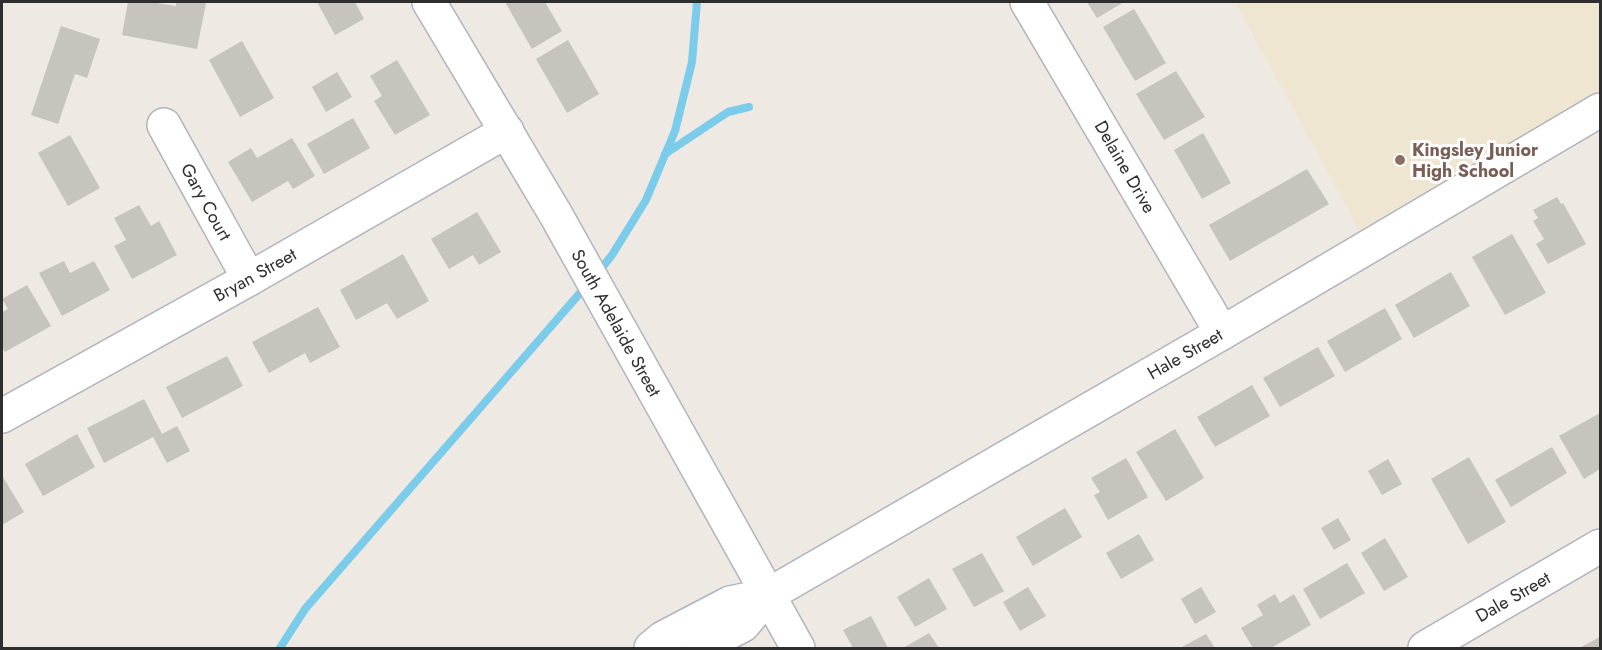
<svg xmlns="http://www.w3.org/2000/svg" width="1602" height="650" font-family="Jost,sans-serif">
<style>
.education{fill:#efe6d2}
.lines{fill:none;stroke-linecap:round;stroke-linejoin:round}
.stream{stroke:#7bccea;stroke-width:8}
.building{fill:#c7c3bd}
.minor-casing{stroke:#b2b3bd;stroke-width:36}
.minor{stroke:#fff;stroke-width:33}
.education-dot{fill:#8d6e63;stroke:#fff;stroke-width:2}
.labels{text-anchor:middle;stroke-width:6;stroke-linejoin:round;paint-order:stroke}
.education-label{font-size:18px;font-weight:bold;fill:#785e54;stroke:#fff;text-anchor:start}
.street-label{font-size:18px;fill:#2e2e2e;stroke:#fff}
</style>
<rect width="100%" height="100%" fill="#eee9e2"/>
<polygon class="education" points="1235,2 1600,2 1600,90 1359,230"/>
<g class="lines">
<g class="stream">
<polyline points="665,154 728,112 749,107"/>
<polyline points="597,274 612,255 646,200 675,131 692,62 697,2"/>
<polyline points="280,648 305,609 587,285"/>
</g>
</g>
<g class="building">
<polygon points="128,2 151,2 176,6 176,2 195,2 206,3 197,49 122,35"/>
<polygon points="317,2 355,2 364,19 335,35"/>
<polygon points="505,2 545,2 562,31 532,49"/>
<polygon points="1087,2 1124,2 1097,18"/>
<polygon points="1134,9 1166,63 1135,81 1103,27"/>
<polygon points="61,26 100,39 87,78 75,74 58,124 31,115"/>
<polygon points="568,40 599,94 567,113 536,59"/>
<polygon points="242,41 274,98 240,117 209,60"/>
<polygon points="397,60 430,115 395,135 374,101 382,96 370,76"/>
<polygon points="1176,71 1205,117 1164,140 1136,94"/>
<polygon points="337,72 352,97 326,112 312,87"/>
<polygon points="353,118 370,148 324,174 307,144"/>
<polygon points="1203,133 1231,183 1202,199 1174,150"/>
<polygon points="70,135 100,188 68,206 38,153"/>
<polygon points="292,138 315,176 293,189 288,181 252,202 228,162 251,148 257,158"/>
<polygon points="1307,169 1329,204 1230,261 1209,225"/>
<polygon points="1557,197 1561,204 1563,203 1586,244 1548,264 1536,244 1544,239 1533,221 1538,218 1533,210"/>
<polygon points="139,205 151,226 159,221 177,255 132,279 114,246 126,240 114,218"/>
<polygon points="477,212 501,252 479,265 473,255 449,269 431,239"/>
<polygon points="1512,234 1546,293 1505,315 1472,257"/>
<polygon points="403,254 429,301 397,319 387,303 356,320 340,290"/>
<polygon points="64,261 70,273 94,261 110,290 62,316 39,273"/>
<polygon points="1451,272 1470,306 1414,338 1395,305"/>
<polygon points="27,285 51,326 5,352 2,347 2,312 8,309 2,299"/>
<polygon points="318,307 340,347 310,363 305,353 269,373 252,342"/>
<polygon points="1385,308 1402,339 1345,372 1327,341"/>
<polygon points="1318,347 1335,376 1280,407 1263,378"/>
<polygon points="227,356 243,386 182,418 166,387"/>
<polygon points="1252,385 1270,416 1215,447 1197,417"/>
<polygon points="144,399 162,434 177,426 190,451 167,463 153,437 104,463 87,428"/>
<polygon points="1600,413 1600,469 1584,479 1559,436"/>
<polygon points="1175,429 1204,478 1166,501 1136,452"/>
<polygon points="77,434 95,467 43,496 25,464"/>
<polygon points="1552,447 1567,473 1511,507 1495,480"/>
<polygon points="1469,457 1506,522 1468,544 1431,479"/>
<polygon points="1126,458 1148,497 1108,520 1094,495 1100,492 1091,478"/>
<polygon points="1388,459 1402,484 1382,495 1368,471"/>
<polygon points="3,477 24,512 2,525 2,478"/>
<polygon points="1065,508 1082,537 1033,566 1016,537"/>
<polygon points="1338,518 1351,540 1334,550 1321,528"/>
<polygon points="1139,534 1154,560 1121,579 1106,553"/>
<polygon points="1385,538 1408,577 1384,591 1361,553"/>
<polygon points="982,553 1004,591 974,607 952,569"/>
<polygon points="1347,563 1365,593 1320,619 1303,589"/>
<polygon points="929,578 947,609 915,627 897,597"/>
<polygon points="1028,587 1046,616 1020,631 1003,602"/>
<polygon points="1201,587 1216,612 1195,624 1181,599"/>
<polygon points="1275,594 1280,603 1294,594 1311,625 1271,648 1253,648 1241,628 1263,615 1257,605"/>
<polygon points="871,616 888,648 853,648 843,630"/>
<polygon points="929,633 939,648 903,648"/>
<polygon points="1206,634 1215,648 1180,648"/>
<polygon points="1600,637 1600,648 1579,648"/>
</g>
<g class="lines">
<defs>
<g id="minor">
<polyline points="429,2 556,215 798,648"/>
<polyline points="1027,2 1222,333"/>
<polyline points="164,125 249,279"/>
<polyline points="2,416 249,279 507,131"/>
<polyline points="768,595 1222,333 1600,110"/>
<polyline points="651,648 663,638 730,603 768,595 743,625 699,648"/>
<polyline points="1425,648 1600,546"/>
</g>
</defs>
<use href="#minor" class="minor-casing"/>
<use href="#minor" class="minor"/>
</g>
<circle class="education-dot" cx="1400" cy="160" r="6"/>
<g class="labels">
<g class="education-label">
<text x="1412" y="156">Kingsley Junior<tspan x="1412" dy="21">High School</tspan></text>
</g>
<g class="street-label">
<text transform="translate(1125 167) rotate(60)" y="6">Delaine Drive</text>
<text transform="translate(206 202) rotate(61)" y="6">Gary Court</text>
<text transform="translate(255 275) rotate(-29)" y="6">Bryan Street</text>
<text transform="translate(616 323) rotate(61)" y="6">South Adelaide Street</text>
<text transform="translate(1185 354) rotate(-30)" y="6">Hale Street</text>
<text transform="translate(1513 597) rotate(-30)" y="6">Dale Street</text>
</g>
</g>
<rect width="1602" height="650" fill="none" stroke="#2e2e2e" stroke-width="6"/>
</svg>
